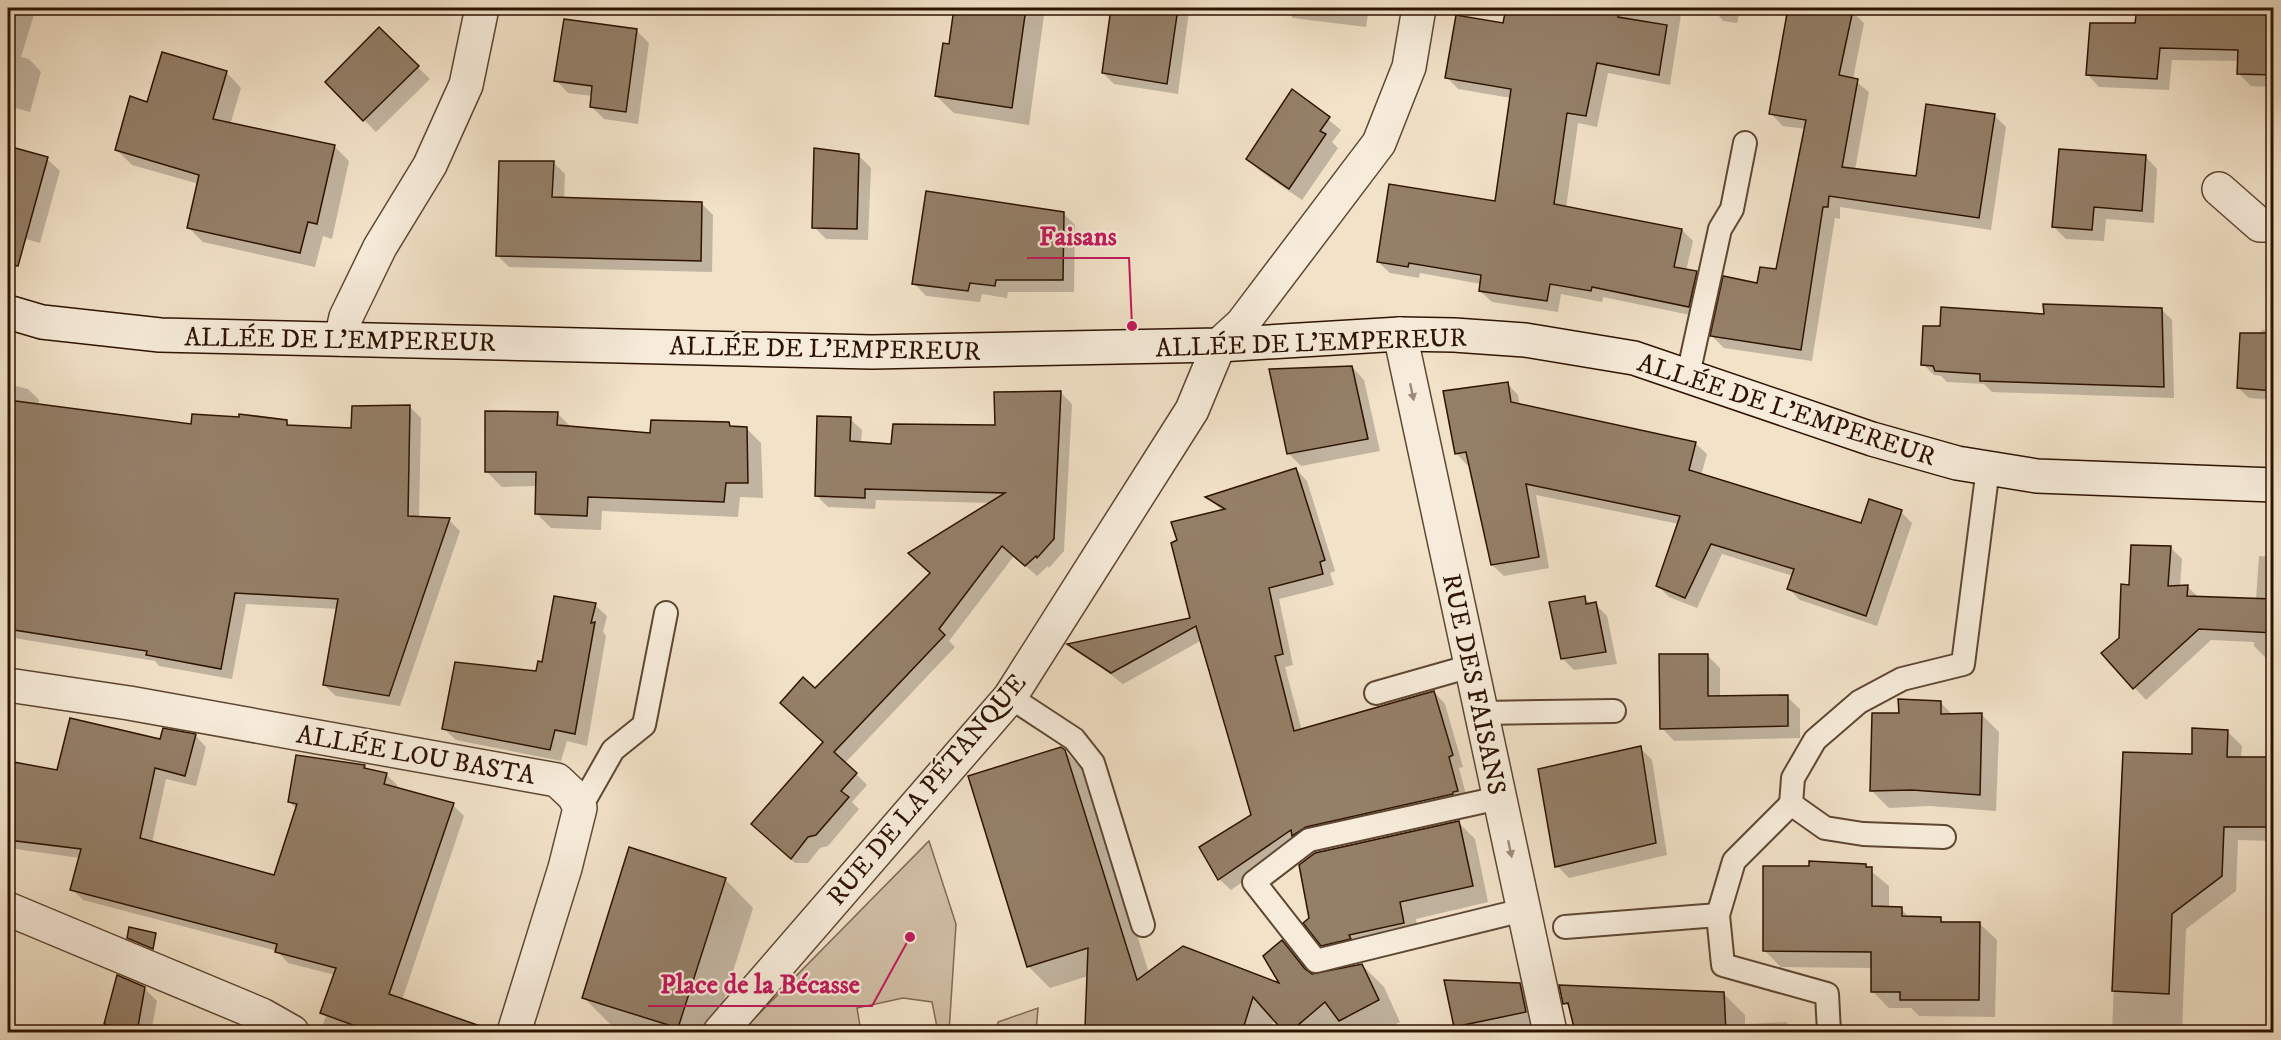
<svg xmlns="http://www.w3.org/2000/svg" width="2281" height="1040" font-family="'IM FELL DW Pica',serif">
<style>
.green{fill:#d1bfa6;stroke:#806954;stroke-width:1.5}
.shadow{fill:#0003}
.building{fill:#947f68;stroke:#2e1301;stroke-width:1.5}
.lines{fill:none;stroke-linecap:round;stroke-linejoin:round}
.lane-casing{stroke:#5f4733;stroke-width:26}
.street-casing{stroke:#5f4733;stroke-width:36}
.secondary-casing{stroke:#2e1301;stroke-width:36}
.lane{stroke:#f7ecdb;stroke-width:22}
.street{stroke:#f7ecdb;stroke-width:33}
.secondary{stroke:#f7ecdb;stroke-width:33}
.oneway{fill:#9d8a79}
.labels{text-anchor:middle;stroke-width:4.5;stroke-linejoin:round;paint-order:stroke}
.street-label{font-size:26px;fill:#2e1301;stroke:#f7ecdb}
.leader{fill:none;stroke:#c2185b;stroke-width:2}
.callout-dot{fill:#c2185b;stroke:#f7ecdb;stroke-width:2}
.callout-label{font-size:27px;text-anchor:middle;font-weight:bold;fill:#c2185b;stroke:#f7ecdb;stroke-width:4.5;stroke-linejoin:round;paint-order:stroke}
</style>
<rect width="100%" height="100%" fill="#f2e2c8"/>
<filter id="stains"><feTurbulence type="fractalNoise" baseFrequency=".00333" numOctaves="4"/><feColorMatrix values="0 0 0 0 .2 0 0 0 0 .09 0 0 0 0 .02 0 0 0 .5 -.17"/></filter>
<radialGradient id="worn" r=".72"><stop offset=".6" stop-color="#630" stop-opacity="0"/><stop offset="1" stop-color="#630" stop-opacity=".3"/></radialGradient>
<g class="green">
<polygon points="929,841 956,924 949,1032 938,1032 932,1002 903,998 857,1008 861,1032 741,1032"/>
<polygon points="1038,1008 1036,1032 997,1032 998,1022"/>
</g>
<g class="shadow">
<polygon points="8,8 36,8 21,57 29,59 41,72 30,112 8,106"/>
<polygon points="956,8 1045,8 1029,125 954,113 936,96 950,46"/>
<polygon points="1113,8 1186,8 1189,11 1178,94 1114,84 1103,73"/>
<polygon points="1283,8 1369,8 1366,27 1293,18"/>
<polygon points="1507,8 1682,8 1670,85 1608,73 1597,127 1578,123 1566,208 1682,230 1693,241 1686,271 1696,273 1707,284 1700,317 1603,297 1602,302 1561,294 1558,312 1492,302 1480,291 1481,284 1420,273 1419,278 1390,273 1378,262 1496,202 1511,98 1458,89 1447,77 1504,24"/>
<polygon points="1712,8 1741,8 1737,23 1723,21"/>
<polygon points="1789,8 1841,8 1845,11 1852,11 1864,23 1853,79 1869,92 1855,170 1917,178 1994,115 2006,127 1991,230 1840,207 1840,219 1835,218 1812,361 1724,348 1712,336 1759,284 1778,271 1806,129 1783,126 1771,114"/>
<polygon points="2138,8 2274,10 2274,87 2251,86 2239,74 2239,61 2172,60 2169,90 2099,87 2087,74 2137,25"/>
<polygon points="379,29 430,79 376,132 327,82"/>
<polygon points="636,30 649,43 638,124 604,119 591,106 593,96 568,93 556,80"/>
<polygon points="226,72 241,88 230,125 334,146 349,161 332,239 323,236 315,267 203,242 188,227 199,184 132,165 117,150 148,104"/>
<polygon points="1293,91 1341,130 1332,142 1338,148 1302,200 1260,171 1248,159"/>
<polygon points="8,148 47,159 60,171 40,243 8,234"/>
<polygon points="859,156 871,168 868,240 826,239 814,227"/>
<polygon points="2145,156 2157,169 2154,223 2106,219 2104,241 2066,239 2053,226"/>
<polygon points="554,163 565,174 564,199 702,204 713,215 712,272 509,267 498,256"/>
<polygon points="1063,213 1075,225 1074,292 1008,292 1007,298 982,294 980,302 926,296 914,283"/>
<polygon points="2161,309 2172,320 2174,398 1992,392 1984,384 1947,382 1941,376 1934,375 1923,364 1941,328 2046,315"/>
<polygon points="2262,330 2274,330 2274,400 2249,398 2238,388"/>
<polygon points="1352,367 1364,380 1380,451 1301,466 1288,453"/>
<polygon points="1507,383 1518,395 1520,406 1695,443 1707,454 1701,476 1862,525 1901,512 1912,523 1877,626 1800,600 1789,589 1793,576 1722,554 1697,608 1669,597 1658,586 1679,524 1536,495 1549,568 1504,576 1492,565 1470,464 1467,465 1456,453"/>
<polygon points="8,384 28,389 39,400 38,405 193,426 286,421 291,426 353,429 410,407 421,418 419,518 449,520 460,531 400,706 336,696 324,685 338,609 246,604 232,679 159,666 155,661 8,637"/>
<polygon points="1061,393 1072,404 1064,551 1049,568 1048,566 1037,576 1014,556 949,641 955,647 845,763 867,785 852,802 859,809 828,846 820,848 808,863 795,863 764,835 825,742 815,690 932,573 992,503 876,500 875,509 828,507 817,496 850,419 862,430 861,443 892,446 997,427"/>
<polygon points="558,414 572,428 652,435 729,424 733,428 746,428 761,443 763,498 740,497 738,517 602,511 601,530 551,528 536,513 537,486 502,487 487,472"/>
<polygon points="1296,469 1307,481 1335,571 1330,573 1334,585 1279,599 1293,665 1285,667 1302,731 1434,692 1445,704 1463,767 1459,768 1468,802 1300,842 1231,890 1219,879 1201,848 1253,815 1202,640 1123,684 1070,644 1192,620 1223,511 1208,498"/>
<polygon points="2170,547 2182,559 2180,587 2187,586 2199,598 2256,600 2259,556 2274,557 2274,658 2266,658 2254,646 2254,642 2211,640 2146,700 2103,654 2120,638 2131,587"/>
<polygon points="1584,598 1591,604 1595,604 1607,616 1617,664 1574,670 1562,658"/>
<polygon points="595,605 607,616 603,632 606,636 587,746 567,741 561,761 456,740 444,729 537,672"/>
<polygon points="1707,655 1720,668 1720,697 1787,697 1800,709 1800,738 1674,741 1662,728"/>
<polygon points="1941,703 1953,715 1982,715 1999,732 1996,811 1930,806 1889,808 1872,791 1900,714"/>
<polygon points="2227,731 2242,746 2241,758 2274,758 2274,841 2238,840 2236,891 2186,929 2182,1032 2112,1032 2124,753 2193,756"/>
<polygon points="195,735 206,747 196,786 166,779 152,843 275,877 297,810 289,801 365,766 369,771 387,775 398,786 397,789 453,805 464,816 402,1000 472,1025 479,1032 320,1032 326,1016 322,1012 335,975 288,963 277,951 83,900 72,889 80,858 8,848 8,763 59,772 161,740"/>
<polygon points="1640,748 1652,760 1667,855 1569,878 1557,866"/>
<polygon points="1064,750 1086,773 1149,973 1283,986 1282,942 1313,975 1362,965 1384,987 1400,1022 1380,1032 1353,1032 1345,1025 1337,1032 1286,1032 1274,1019 1270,1032 1091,1032 1086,1028 1088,976 1050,988 1028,966"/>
<polygon points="1458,822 1475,839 1488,902 1416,919 1420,940 1339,962 1322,945"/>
<polygon points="1865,866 1889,886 1889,908 1901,909 1910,918 1940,919 1945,923 1979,923 1997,940 1995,1017 1919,1016 1911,1008 1889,1008 1872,991 1872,968 1781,967 1764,950"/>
<polygon points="725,879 753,908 714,1032 632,1032 612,1026 583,997"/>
<polygon points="1520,984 1532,997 1538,1023 1493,1032 1461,1032 1455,1026"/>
<polygon points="1561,986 1724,994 1745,1015 1745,1024 1786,1022 1797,1032 1576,1032 1571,1010 1565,1003"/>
<polygon points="144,988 157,1001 151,1032 115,1032 106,1024"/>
</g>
<g class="building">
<polygon points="954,8 1026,8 1012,108 935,96 943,43 949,44"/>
<polygon points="1111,8 1178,8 1167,84 1102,73"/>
<polygon points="1506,8 1619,8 1618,17 1667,25 1659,75 1597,63 1586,116 1567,113 1554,204 1682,229 1674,267 1697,271 1689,307 1592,287 1591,291 1550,284 1547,301 1479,291 1481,275 1409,263 1408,267 1377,262 1389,184 1495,201 1511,89 1445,78 1456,15 1503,23"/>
<polygon points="1788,8 1853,10 1839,75 1858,79 1842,167 1916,176 1926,104 1995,114 1979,218 1829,196 1828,207 1823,207 1801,350 1710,336 1723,276 1757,283 1760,267 1776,269 1806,120 1769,114"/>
<polygon points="2137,8 2274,9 2274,75 2237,74 2238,50 2160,48 2157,79 2086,75 2090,23 2135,23"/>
<polygon points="564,19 637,29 626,112 590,107 592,86 554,81"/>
<polygon points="379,27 419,66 363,121 325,82"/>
<polygon points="162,52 227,71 213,119 335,145 317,224 308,222 300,253 187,228 199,175 115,150 130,96 147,102"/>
<polygon points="1292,89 1330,117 1320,131 1326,134 1289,189 1246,159"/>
<polygon points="8,146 48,157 18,266 8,265"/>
<polygon points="814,148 859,154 857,229 812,228"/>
<polygon points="2059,149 2146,155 2142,211 2094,207 2092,230 2052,227"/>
<polygon points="499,161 554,161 552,197 702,202 701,261 496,256"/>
<polygon points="926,191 1064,212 1063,280 996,280 995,286 970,283 968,291 912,284"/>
<polygon points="2043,304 2162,308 2164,387 1980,381 1980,374 1935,371 1933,366 1921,365 1923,326 1940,326 1941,307 2044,314"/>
<polygon points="2240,333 2274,333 2274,391 2237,388"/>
<polygon points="1352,366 1368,439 1287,454 1269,369"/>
<polygon points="1508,382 1511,402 1696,442 1689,470 1861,523 1869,499 1902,510 1866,616 1787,589 1794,569 1711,544 1685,598 1656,586 1680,516 1526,484 1539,557 1491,565 1466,452 1455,454 1443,391"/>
<polygon points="1061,391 1054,539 1037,558 1036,556 1025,566 1002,546 939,629 945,635 834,752 857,773 841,791 849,797 816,835 808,837 791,859 751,824 823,742 780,703 803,677 815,688 930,573 908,553 1005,493 865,489 865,498 815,496 817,416 851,417 850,441 891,444 893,424 995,425 994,392"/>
<polygon points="8,400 191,424 192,414 239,417 239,414 287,420 287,425 351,428 352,406 410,405 408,516 450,518 389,696 323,685 338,599 235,593 221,669 146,655 147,651 8,629"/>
<polygon points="485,411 558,412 557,425 650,433 651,420 729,422 730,426 747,427 748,483 726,483 724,502 588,497 587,516 535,514 536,472 485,472"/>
<polygon points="1296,468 1325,560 1320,562 1323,574 1269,588 1283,654 1275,656 1294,731 1434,691 1453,755 1449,757 1458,791 1453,792 1453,794 1306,827 1292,836 1291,830 1218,880 1199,847 1251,815 1196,626 1111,673 1067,644 1190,618 1171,543 1177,540 1171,522 1225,509 1205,497"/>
<polygon points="2131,545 2171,546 2168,586 2188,585 2187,596 2274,599 2274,633 2199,629 2133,689 2101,653 2119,638 2121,584 2129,585"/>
<polygon points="554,596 596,603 591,623 595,622 575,734 555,730 550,750 442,729 455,662 536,671 538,661 542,662"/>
<polygon points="1585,596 1586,604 1596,602 1606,652 1561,659 1549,602"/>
<polygon points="1659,654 1708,654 1708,696 1788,695 1788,726 1660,729"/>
<polygon points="1898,699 1941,701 1941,714 1982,713 1980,795 1912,790 1870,791 1872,713 1899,713"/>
<polygon points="70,718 160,739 163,728 196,734 185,776 155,768 140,838 274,875 297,804 288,802 296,755 365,765 364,768 387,773 384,784 454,803 389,994 483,1027 482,1032 372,1032 320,1013 336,968 275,952 277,944 70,890 81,849 8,840 8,761 57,770"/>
<polygon points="2192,728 2228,730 2227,757 2274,757 2274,827 2224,827 2222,876 2172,914 2169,994 2112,991 2123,752 2192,754"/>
<polygon points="1641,746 1656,843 1555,867 1538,769"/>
<polygon points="1061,747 1065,750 1137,980 1183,946 1279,983 1263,956 1282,940 1305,969 1312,974 1362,964 1379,1000 1339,1021 1325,1002 1290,1032 1284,1032 1253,997 1242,1032 1188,1032 1189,1028 1085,1028 1088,948 1027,967 968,776"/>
<polygon points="1459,821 1473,886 1400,902 1404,923 1349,935 1351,939 1321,946 1303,923 1309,918 1299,865 1315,853"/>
<polygon points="629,847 726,878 678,1028 582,998"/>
<polygon points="1809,861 1866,864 1866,867 1872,867 1872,906 1902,907 1902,916 1941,917 1941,922 1980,922 1979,1000 1900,1000 1900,992 1871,992 1871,952 1763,951 1763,866 1809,866"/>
<polygon points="129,927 156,933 153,949 127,938"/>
<polygon points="117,975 145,987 137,1032 104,1024"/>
<polygon points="1444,980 1520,983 1526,1012 1454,1027"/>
<polygon points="1559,985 1724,992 1726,1032 1575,1032 1568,1003 1563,1004"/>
</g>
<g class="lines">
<defs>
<g id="lane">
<polyline points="1688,375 1720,229 1732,209 1745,143"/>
<polyline points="1376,693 1471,666"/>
<polyline points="1010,697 1074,739 1093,763 1143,925"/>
<polyline points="1481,713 1614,711"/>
<polyline points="1499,798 1309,840 1254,882 1316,961 1523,910"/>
<polyline points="1791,804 1734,861 1718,915 1723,965 1827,994 1829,1032"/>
<polyline points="580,808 613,750 644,725 666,613"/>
<polyline points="1944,837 1863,834 1825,828 1791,804 1793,778 1815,740 1859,702 1902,679 1963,664 1988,468"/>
<polyline points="1565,927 1718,915"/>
</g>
<g id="street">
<polyline points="2219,189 2260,225 2274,225"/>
<polyline points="1400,334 1550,1032"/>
<polyline points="341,339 346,317 380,247 430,165 466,85 482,8"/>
<polyline points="8,685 129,703 557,780 574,796 580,808 565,868 514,1032"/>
<polyline points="8,909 262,1015 292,1032"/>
<polyline points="720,1032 1010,697 1192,410 1219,345 1242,324 1379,143 1409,67 1419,8"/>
</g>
<polyline id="secondary" points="8,312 42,322 160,335 872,352 1219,345 1400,334 1454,335 1525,340 1634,358 1872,439 1957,463 2037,476 2274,485"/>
</defs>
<use href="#lane" class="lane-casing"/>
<use href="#street" class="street-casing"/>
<use href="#secondary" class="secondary-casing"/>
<use href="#lane" class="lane"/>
<use href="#street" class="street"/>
<use href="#secondary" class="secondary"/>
</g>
<defs><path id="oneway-solid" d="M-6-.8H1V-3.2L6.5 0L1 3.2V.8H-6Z" transform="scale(1.5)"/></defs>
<g class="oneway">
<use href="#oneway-solid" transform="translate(1412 392) rotate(78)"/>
<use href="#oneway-solid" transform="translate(1510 849) rotate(78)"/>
</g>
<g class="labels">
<g class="street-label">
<text transform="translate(340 339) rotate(1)" y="9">ALLÉE DE L'EMPEREUR</text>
<text transform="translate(1311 342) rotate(-2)" y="9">ALLÉE DE L'EMPEREUR</text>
<text transform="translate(825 348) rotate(1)" y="9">ALLÉE DE L'EMPEREUR</text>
<text transform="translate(1787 409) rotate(18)" y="9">ALLÉE DE L'EMPEREUR</text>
<text transform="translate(1475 684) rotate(78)" y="9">RUE DES FAISANS</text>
<text transform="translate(416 754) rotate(10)" y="9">ALLÉE LOU BASTA</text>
<text transform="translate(926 789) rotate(-50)" y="9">RUE DE LA PÉTANQUE</text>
</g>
</g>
<path class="leader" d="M1132 326L1129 258H1027M910 937L872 1006H648"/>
<g class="callout-dot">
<circle cx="1132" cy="326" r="6"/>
<circle cx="910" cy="937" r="6"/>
</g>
<g class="callout-label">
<text x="1078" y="245">Faisans</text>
<text x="760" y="993">Place de la Bécasse</text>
</g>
<rect width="2281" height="1040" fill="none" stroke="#f2e2c8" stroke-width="30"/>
<rect x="9" y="9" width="2263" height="1022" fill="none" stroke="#2e1301" stroke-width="3"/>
<rect x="15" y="15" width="2251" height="1010" fill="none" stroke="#2e1301" stroke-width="1.5"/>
<rect width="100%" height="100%" filter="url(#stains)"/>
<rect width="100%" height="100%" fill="url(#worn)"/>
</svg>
